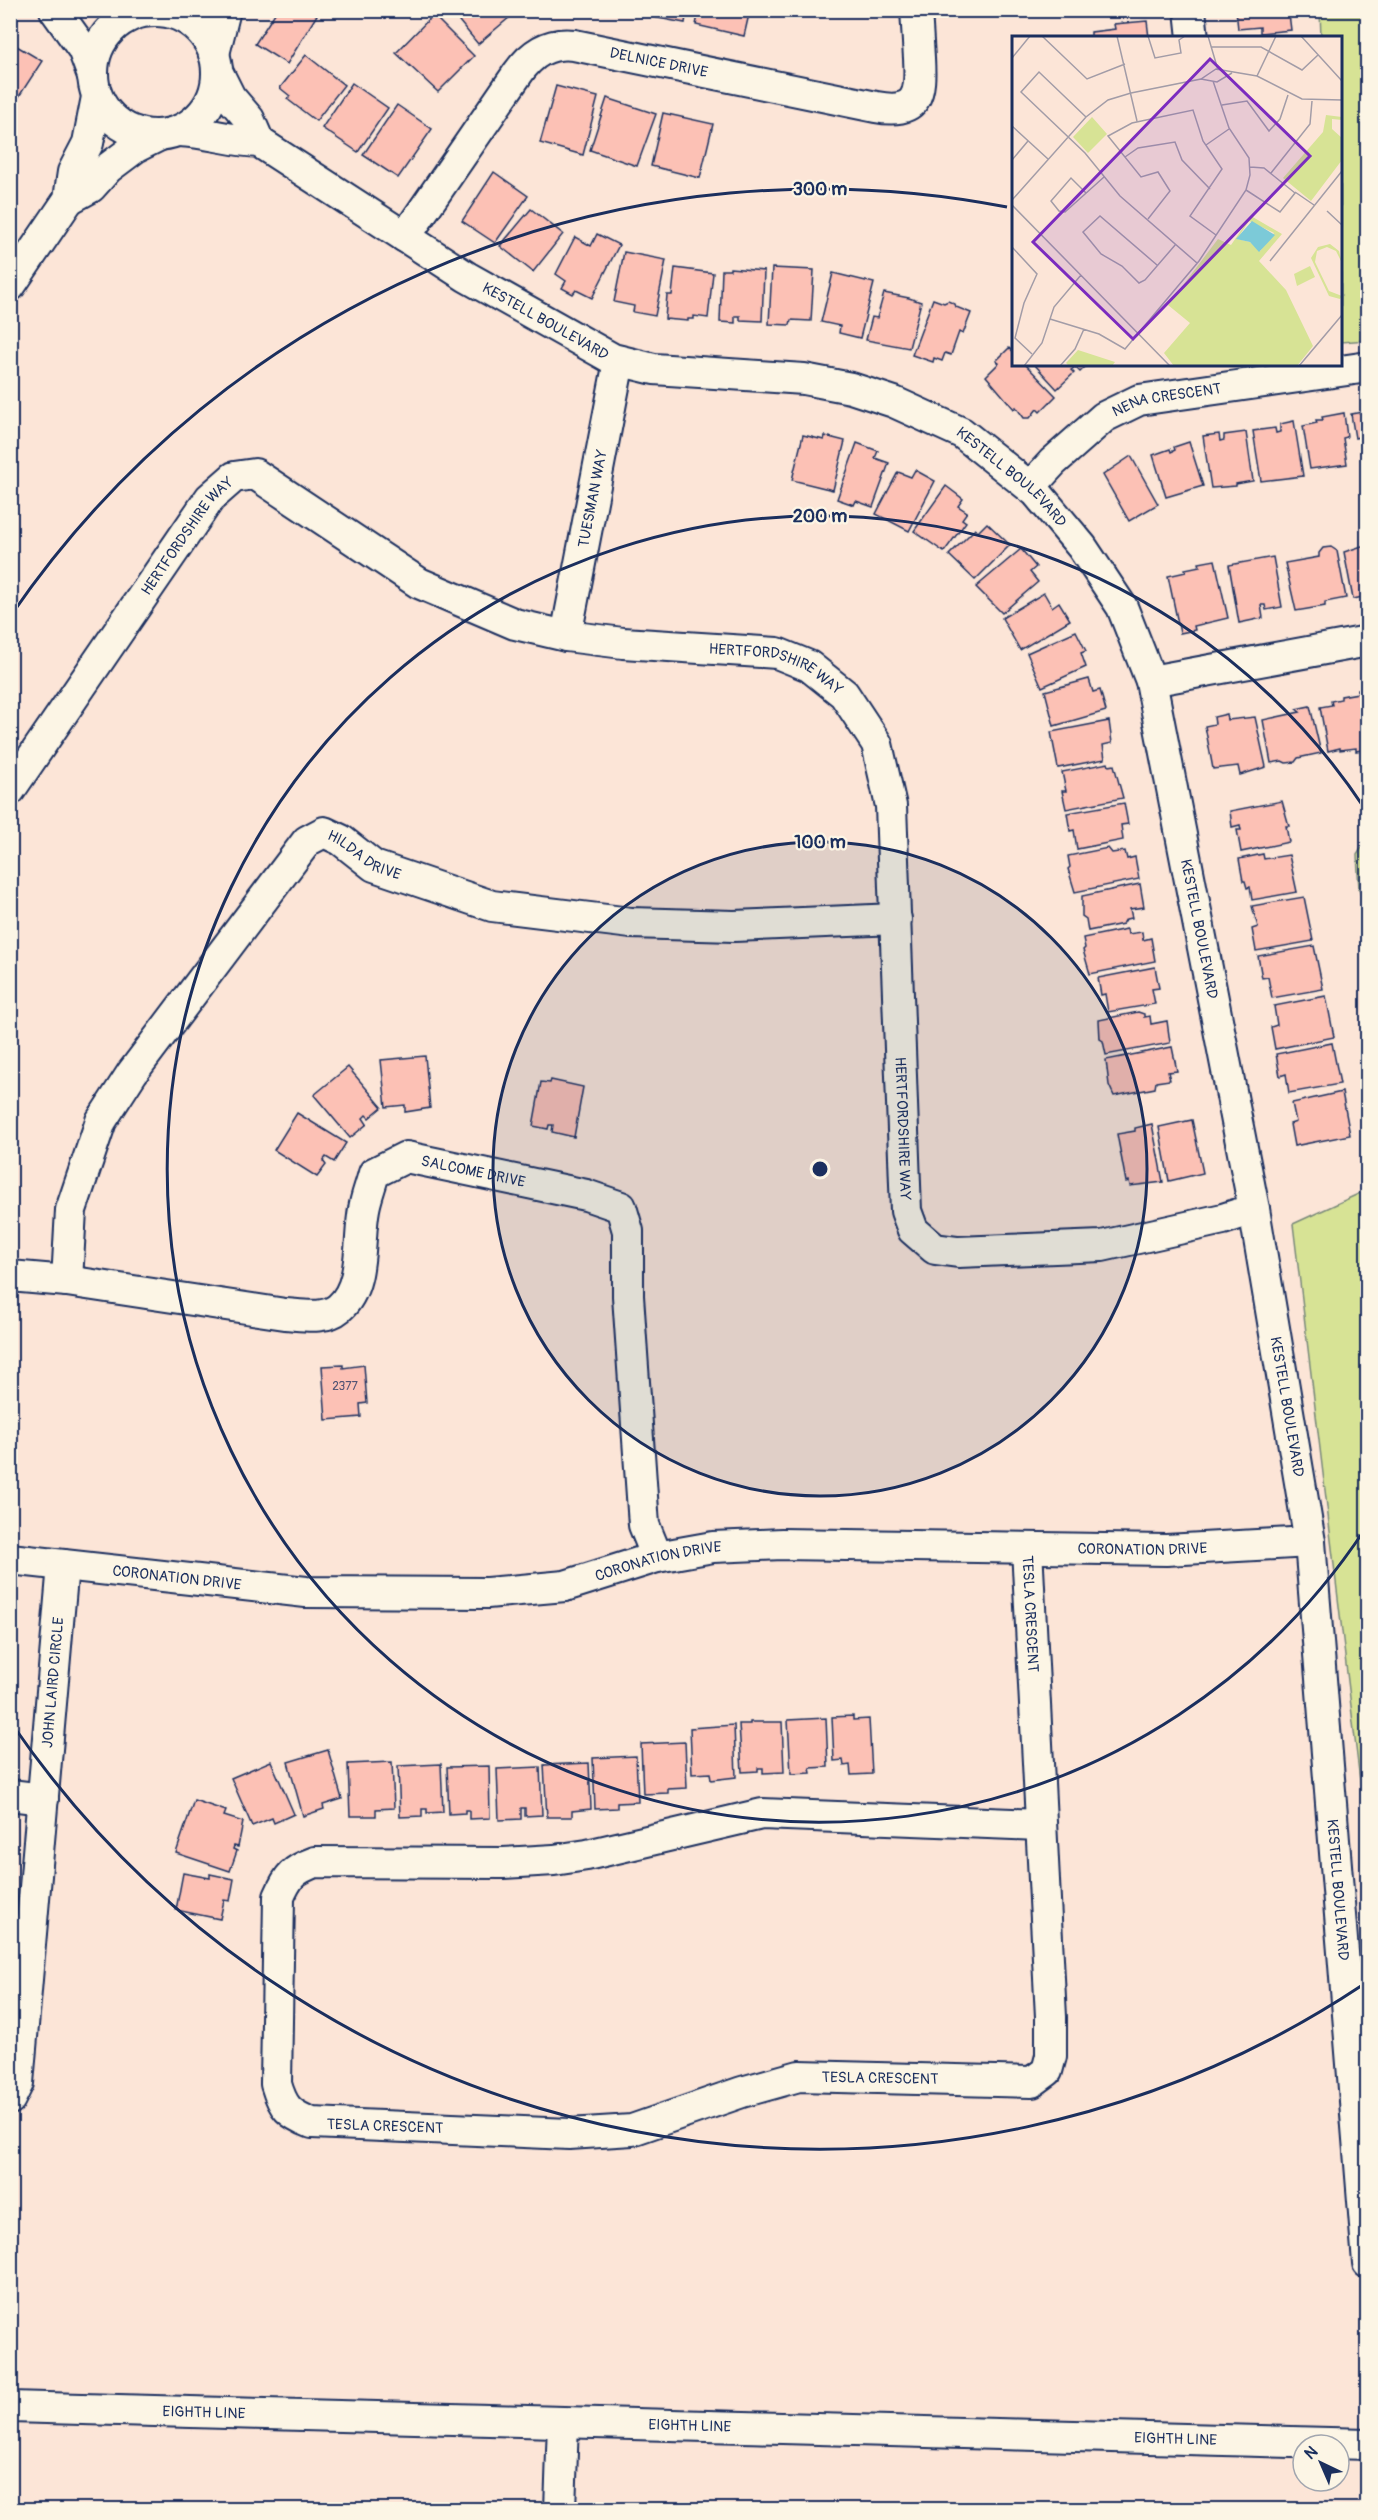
<svg xmlns="http://www.w3.org/2000/svg" width="1378" height="2520" font-family="Pangolin,sans-serif">
<style>
.green{fill:#d7e395;stroke:#79897a;stroke-width:1.5}
.building{fill:#fcc1b5;stroke:#1b2f5e;stroke-width:1.5}
.lines{fill:none;stroke-linecap:round;stroke-linejoin:round}
.minor-casing{stroke:#1b2f5e;stroke-width:34}
.minor{stroke:#fcf5e5;stroke-width:30}
.ring{fill:none;stroke:#1b2f5e;stroke-width:3}
.labels{text-anchor:middle;stroke-width:4.5;stroke-linejoin:round;paint-order:stroke}
.number-label{font-size:12px;fill:#535474}
.street-label{font-size:15px;fill:#1b2f5e;stroke:#fcf5e5}
.inset-road{fill:none;stroke:#a29ca7;stroke-width:1.5}
.view{fill:#7b2cbf;fill-opacity:0.15;stroke:#7b2cbf;stroke-width:3}
.inset-edge{fill:none;stroke:#1b2f5e;stroke-width:3}
.centre{fill:#1b2f5e;stroke:#fcf5e5;stroke-width:3}
.ring-label{font-size:18px;text-anchor:middle;font-weight:bold;fill:#1b2f5e;stroke:#fcf5e5;stroke-width:4.5;stroke-linejoin:round;paint-order:stroke}
</style>
<rect width="100%" height="100%" fill="#fce5d7"/>
<filter id="ink" filterUnits="userSpaceOnUse"><feTurbulence type="fractalNoise" baseFrequency=".0167" numOctaves="2"/><feDisplacementMap in="SourceGraphic" scale="12" xChannelSelector="R" yChannelSelector="G"/><feConvolveMatrix kernelMatrix="1 2 1 2 8 2 1 2 1" color-interpolation-filters="sRGB"/></filter>
<g filter="url(#ink)">
<g class="green">
<polygon points="1320,11 1367,11 1367,340 1341,342 1340,38 1321,37"/>
<polygon points="1367,839 1367,918 1359,889 1357,855"/>
<polygon points="1367,1190 1367,1839 1293,1224"/>
</g>
<g class="building">
<polygon points="277,10 309,10 317,15 287,64 255,44"/>
<polygon points="450,10 517,10 517,11 478,44"/>
<polygon points="636,10 687,10 685,23 636,14"/>
<polygon points="699,10 750,10 744,36 696,25"/>
<polygon points="1088,10 1146,10 1146,12 1113,15 1113,11 1088,13"/>
<polygon points="1236,10 1295,10 1295,13 1289,14 1291,30 1260,33 1260,27 1238,29"/>
<polygon points="433,15 474,56 438,92 396,53"/>
<polygon points="1147,21 1149,38 1091,38 1091,32 1115,29 1114,24"/>
<polygon points="10,42 42,61 18,98 10,93"/>
<polygon points="306,55 344,85 316,121 287,99 290,96 280,88"/>
<polygon points="352,83 388,108 358,152 322,128"/>
<polygon points="556,86 598,97 583,155 540,143"/>
<polygon points="607,98 656,114 637,166 590,150"/>
<polygon points="397,105 432,129 398,178 363,155"/>
<polygon points="663,113 713,124 700,178 651,166"/>
<polygon points="494,172 528,196 495,243 462,221"/>
<polygon points="531,209 563,234 533,272 500,246"/>
<polygon points="597,234 619,245 592,298 576,290 573,294 562,288 566,281 556,274 575,237 591,246"/>
<polygon points="624,252 666,260 655,316 633,312 634,306 614,302"/>
<polygon points="675,268 713,273 708,318 694,316 694,319 688,319 688,321 665,319 667,295 672,295"/>
<polygon points="730,268 764,271 762,321 740,320 740,316 735,316 735,323 720,322 722,270 730,270"/>
<polygon points="772,268 814,270 811,321 791,320 790,325 769,324"/>
<polygon points="833,273 874,283 860,338 839,333 840,326 821,322"/>
<polygon points="884,293 909,298 921,302 909,348 866,340 872,317 877,318"/>
<polygon points="933,299 944,303 948,301 955,304 956,307 971,313 963,334 959,332 951,355 945,353 942,361 934,358 933,362 912,355"/>
<polygon points="1009,348 1014,352 1014,364 1025,364 1056,396 1040,412 1037,409 1030,418 1024,418 1016,407 1014,409 986,376 999,363 996,361"/>
<polygon points="1034,364 1088,364 1080,372 1075,367 1071,370 1074,373 1057,389"/>
<polygon points="1368,411 1368,462 1364,463 1359,437 1355,438 1351,414"/>
<polygon points="1344,413 1347,437 1343,438 1347,464 1310,469 1303,426 1317,423 1316,420 1323,420 1322,417"/>
<polygon points="1294,421 1303,476 1261,481 1253,431 1275,428 1276,433 1280,432 1280,424"/>
<polygon points="1246,432 1253,481 1236,484 1236,486 1211,488 1203,436 1219,434 1220,441 1224,440 1224,435"/>
<polygon points="803,435 824,440 825,436 845,441 833,490 792,480"/>
<polygon points="1189,442 1203,486 1166,497 1153,455 1170,449 1171,452 1175,450 1174,447"/>
<polygon points="857,443 878,451 875,458 889,463 873,507 856,501 854,505 837,499"/>
<polygon points="1131,456 1158,504 1129,521 1103,475"/>
<polygon points="915,470 935,481 909,531 876,514 898,472 911,477"/>
<polygon points="946,486 963,499 958,506 967,512 962,519 966,522 944,552 914,531"/>
<polygon points="987,523 1010,545 975,580 949,555 975,529 978,532"/>
<polygon points="1368,544 1368,596 1353,599 1344,552"/>
<polygon points="1331,547 1337,551 1346,598 1325,602 1325,606 1296,611 1285,563 1319,557 1319,553 1323,548"/>
<polygon points="1021,549 1036,567 1030,572 1038,582 1002,613 976,587"/>
<polygon points="1273,557 1282,607 1266,610 1265,605 1261,605 1263,618 1239,623 1229,565"/>
<polygon points="1215,560 1228,618 1194,626 1195,630 1180,633 1168,576 1186,572 1185,569 1200,566 1199,563"/>
<polygon points="1044,593 1052,607 1059,602 1070,620 1020,650 1002,618"/>
<polygon points="1076,631 1086,651 1081,653 1086,667 1042,687 1027,653"/>
<polygon points="1089,679 1093,692 1100,690 1106,711 1054,726 1045,691"/>
<polygon points="1368,688 1368,749 1356,751 1356,748 1340,750 1340,748 1328,751 1320,707 1332,705 1331,701 1341,699 1341,696 1358,693 1358,689"/>
<polygon points="1310,706 1321,753 1298,758 1295,762 1286,763 1282,761 1271,763 1263,720 1300,712 1296,709"/>
<polygon points="1227,714 1228,720 1255,717 1266,767 1240,775 1238,766 1213,769 1205,726 1215,724 1214,717"/>
<polygon points="1109,721 1112,743 1103,745 1105,759 1058,768 1051,732"/>
<polygon points="1108,763 1109,766 1114,765 1123,798 1066,809 1062,791 1066,791 1062,772"/>
<polygon points="1282,801 1289,826 1286,826 1289,842 1241,852 1237,830 1241,830 1240,825 1232,827 1230,811"/>
<polygon points="1124,803 1128,824 1121,825 1123,840 1077,849 1074,830 1070,831 1067,813"/>
<polygon points="1108,848 1112,853 1125,851 1127,859 1135,857 1139,879 1075,892 1068,869 1070,867 1068,856"/>
<polygon points="1263,854 1264,859 1289,855 1297,892 1252,900 1250,887 1247,888 1245,881 1243,881 1239,859"/>
<polygon points="1140,884 1144,907 1130,909 1132,918 1126,919 1123,924 1088,931 1086,919 1082,916 1082,896"/>
<polygon points="1304,897 1313,941 1256,951 1252,929 1258,927 1252,906"/>
<polygon points="1127,929 1128,934 1142,932 1143,940 1151,938 1155,961 1090,974 1083,950 1085,948 1083,938"/>
<polygon points="1314,946 1323,989 1272,998 1268,977 1262,978 1258,956"/>
<polygon points="1155,967 1159,988 1152,989 1155,1004 1108,1012 1105,994 1101,995 1098,978"/>
<polygon points="1326,996 1334,1037 1275,1049 1271,1027 1277,1025 1274,1006"/>
<polygon points="1138,1012 1144,1014 1144,1017 1150,1016 1151,1024 1167,1021 1170,1043 1106,1055 1103,1041 1100,1039 1099,1020"/>
<polygon points="1332,1043 1340,1084 1289,1093 1286,1074 1280,1076 1276,1054"/>
<polygon points="1172,1047 1177,1071 1168,1072 1170,1080 1156,1082 1155,1088 1114,1096 1109,1085 1106,1060"/>
<polygon points="425,1056 430,1108 405,1112 405,1105 386,1107 381,1060"/>
<polygon points="348,1067 382,1107 369,1118 366,1115 363,1118 367,1124 350,1138 314,1095"/>
<polygon points="551,1080 583,1087 574,1137 552,1132 553,1125 549,1125 548,1129 533,1126 541,1082 550,1083"/>
<polygon points="1342,1092 1350,1135 1294,1146 1290,1124 1296,1122 1292,1103"/>
<polygon points="297,1113 346,1143 334,1162 326,1157 323,1161 326,1165 317,1177 274,1150"/>
<polygon points="1192,1120 1203,1173 1169,1181 1159,1127"/>
<polygon points="1152,1124 1163,1182 1130,1186 1129,1181 1126,1182 1117,1134 1135,1131 1135,1128"/>
<polygon points="343,1365 343,1368 364,1365 367,1403 360,1404 361,1417 326,1420 322,1366"/>
<polygon points="853,1716 853,1720 869,1719 872,1774 851,1775 850,1765 844,1766 843,1760 834,1761 832,1717"/>
<polygon points="826,1718 828,1767 810,1768 811,1773 791,1774 788,1720"/>
<polygon points="750,1722 782,1722 784,1772 763,1773 763,1768 758,1768 758,1771 742,1772 739,1724 750,1724"/>
<polygon points="734,1725 736,1777 711,1780 710,1773 692,1774 690,1728"/>
<polygon points="685,1742 687,1788 668,1789 668,1793 643,1794 641,1744"/>
<polygon points="328,1750 342,1799 323,1805 324,1809 303,1816 288,1762"/>
<polygon points="636,1756 638,1802 617,1803 617,1808 595,1809 593,1758"/>
<polygon points="271,1761 294,1814 274,1823 272,1818 252,1826 231,1778"/>
<polygon points="392,1762 394,1808 376,1809 376,1816 350,1816 348,1764"/>
<polygon points="589,1763 591,1809 572,1811 572,1817 547,1817 544,1765"/>
<polygon points="441,1764 443,1812 427,1813 427,1809 422,1809 422,1816 400,1817 398,1766"/>
<polygon points="489,1766 490,1818 469,1819 469,1810 465,1810 465,1813 449,1814 447,1767"/>
<polygon points="540,1767 542,1815 525,1816 525,1808 521,1808 521,1819 499,1820 497,1769"/>
<polygon points="194,1800 226,1811 224,1816 243,1822 238,1847 234,1846 233,1849 237,1851 230,1871 176,1853"/>
<polygon points="183,1873 210,1878 210,1874 234,1879 230,1901 224,1900 220,1919 176,1910"/>
</g>
<g class="lines">
<defs>
<g id="minor">
<polyline points="55,10 83,49 93,76"/>
<polyline points="1190,10 1193,38"/>
<circle cx="155" cy="73" r="62"/>
<polyline points="214,54 225,10"/>
<polyline points="218,73 230,97 249,119 259,142"/>
<path id="s1" d="M178,131C208,132 231,141 259,142L467,277L613,359L654,369L804,379L851,388L894,402L962,433L1036,492L1082,547L1122,607L1151,681L1254,1209L1310,1542L1368,2263"/>
<polyline points="69,199 91,187 108,168 136,147 160,135"/>
<path id="s2" d="M405,237L518,73C532,53 549,42 574,45L876,107C919,115 921,93 919,58C918,42 917,26 916,10"/>
<polyline points="10,286 69,199 73,172 88,143 97,97"/>
<path id="s3" d="M1030,487L1053,462L1104,417L1139,400L1368,367"/>
<path id="s4" d="M566,636L619,361"/>
<polyline points="1151,681 1368,641"/>
<path id="s5" d="M10,790L210,498L234,477L255,474L419,583L515,624L566,636L623,643L777,653L809,666L844,694L877,744L891,806L906,1211L913,1230L935,1249L958,1252L1102,1246L1223,1219L1254,1209"/>
<path id="s6" d="M10,1276L67,1281L285,1314C302,1315 325,1320 339,1308C365,1286 358,1240 364,1209C366,1197 371,1185 374,1173L406,1157L586,1195L621,1207L628,1231V1296L644,1525L657,1557"/>
<path id="s7" d="M67,1281L71,1210L101,1121L132,1073L307,841L324,832L341,840L374,866L492,906L631,923L734,926L896,919"/>
<path id="s8" d="M1027,1548L1051,2017V2056L1047,2071L1032,2082L799,2076L742,2092L632,2130L569,2134L312,2123C289,2114 283,2108 276,2084L279,1897C288,1876 293,1870 315,1862L503,1863L554,1860L587,1855L762,1814L1040,1825"/>
<path id="s9" d="M10,1559L306,1592L487,1593L565,1586L657,1557L713,1547L782,1544L1166,1550L1310,1542"/>
<polyline points="10,1795 43,1799"/>
<path id="s10" d="M10,2099L18,2083L63,1565"/>
<path id="s11" d="M10,2407L1368,2444"/>
<polyline points="560,2510 563,2422"/>
</g>
</defs>
<use href="#minor" class="minor-casing"/>
<use href="#minor" class="minor"/>
</g>
</g>
<circle cx="820" cy="1169" r="327" fill="#1b2f5e" fill-opacity=".12"/>
<g class="ring">
<circle cx="820" cy="1169" r="327"/>
<path d="M1365 1529A653 653 0 1 1 1365 809"/>
<path d="M1361 1986A980 980 0 0 1 12 1724M12 614A980 980 0 0 1 1007 207"/>
</g>
<g class="labels">
<g class="number-label">
<text x="345" y="1390">2377</text>
</g>
<g class="street-label">
<text dy="5" stroke="none"><textPath href="#s2" startOffset="352">DELNICE DRIVE</textPath></text>
<text dy="5" stroke="none"><textPath href="#s1" startOffset="420">KESTELL BOULEVARD</textPath></text>
<text dy="5" stroke="none"><textPath href="#s3" startOffset="168">NENA CRESCENT</textPath></text>
<text dy="5" stroke="none"><textPath href="#s1" startOffset="924">KESTELL BOULEVARD</textPath></text>
<text dy="5" stroke="none"><textPath href="#s4" startOffset="140">TUESMAN WAY</textPath></text>
<text dy="5" stroke="none"><textPath href="#s5" startOffset="310">HERTFORDSHIRE WAY</textPath></text>
<text dy="5" stroke="none"><textPath href="#s5" startOffset="976">HERTFORDSHIRE WAY</textPath></text>
<text dy="5" stroke="none"><textPath href="#s7" startOffset="579">HILDA DRIVE</textPath></text>
<text dy="5" stroke="none"><textPath href="#s1" startOffset="1428">KESTELL BOULEVARD</textPath></text>
<text dy="5" stroke="none"><textPath href="#s5" startOffset="1498">HERTFORDSHIRE WAY</textPath></text>
<text dy="5" stroke="none"><textPath href="#s6" startOffset="580">SALCOME DRIVE</textPath></text>
<text dy="5" stroke="none"><textPath href="#s1" startOffset="1914">KESTELL BOULEVARD</textPath></text>
<text dy="5" stroke="none"><textPath href="#s9" startOffset="1140">CORONATION DRIVE</textPath></text>
<text dy="5" stroke="none"><textPath href="#s9" startOffset="654">CORONATION DRIVE</textPath></text>
<text dy="5" stroke="none"><textPath href="#s9" startOffset="168">CORONATION DRIVE</textPath></text>
<text dy="5" stroke="none"><textPath href="#s8" startOffset="66">TESLA CRESCENT</textPath></text>
<text dy="5" stroke="none"><textPath href="#s10" startOffset="420">JOHN LAIRD CIRCLE</textPath></text>
<text dy="5" stroke="none"><textPath href="#s1" startOffset="2400">KESTELL BOULEVARD</textPath></text>
<text transform="translate(880 2078) rotate(1)" y="5">TESLA CRESCENT</text>
<text transform="translate(385 2126) rotate(2)" y="5">TESLA CRESCENT</text>
<text dy="5" stroke="none"><textPath href="#s11" startOffset="194">EIGHTH LINE</textPath></text>
<text dy="5" stroke="none"><textPath href="#s11" startOffset="680">EIGHTH LINE</textPath></text>
<text dy="5" stroke="none"><textPath href="#s11" startOffset="1166">EIGHTH LINE</textPath></text>
</g>
</g>
<g transform="translate(1012 36)">
<rect width="330" height="330" fill="#fce5d7"/>
<path d="M314,79L330,81V84L320,83V93L330,102V124L299,165L271,142L311,96ZM80,81L95,98L76,117L61,101ZM239,180L270,198L247,225L274,254L301,310L285,330H162L152,317L178,287L156,269L206,203L219,209ZM237,185L262,197L248,215L238,206L225,203ZM318,208L327,215L330,227L324,215L315,211L305,215L303,226L317,255L330,260L328,263L317,260L299,222L306,211ZM298,230L303,241L285,250L282,238ZM66,314L103,326L100,330H57L54,327Z" fill="#d7e395" fill-rule="evenodd"/>
<path d="M240,185L263,199L247,216L238,206L224,203Z" fill="#7ccad8"/>
<path class="inset-road" d="M30,0L75,43L113,28M105,0L125,85M136,0L143,22L169,17L167,4L173,0M196,0L206,34M289,0L330,45M199,11H249L290,34L306,19M0,22L18,0M245,40L264,0M189,43L205,46L220,37M210,69L235,65L257,95L268,83L276,59M74,81L27,36L9,56L73,117L108,160L185,227M0,90L36,123M194,109L217,93M113,121L126,112L163,106L170,124L198,153M0,124L16,105M259,137L298,88L300,65M234,154L268,176L283,157L252,132L238,131M283,156L302,169M74,157L59,142L39,165L47,175L53,176L92,141M0,164L74,81L96,64L119,57L189,43L204,33L245,40L290,63L330,64M0,169L158,330M315,175L330,189M136,183L158,155L146,136L129,141L96,100L120,87L181,74L191,105L210,133L178,180L204,199M0,211L25,238L12,267L3,302L20,318M258,225L330,135M145,229L88,180L71,196L89,218L110,230L127,247L133,244L164,208M38,283L87,298L113,313L187,225L234,154L238,139L237,122L217,92L201,45M12,330L30,307L42,271L69,239M48,330L63,313L72,293M287,330L330,279"/>
<path class="view" d="M198,23L298,120L121,303L21,206Z"/>
<rect width="330" height="330" class="inset-edge"/>
</g>
<circle cx="820" cy="1169" r="9" class="centre"/>
<g class="ring-label">
<text x="820" y="195">300 m</text>
<text x="820" y="522">200 m</text>
<text x="820" y="848">100 m</text>
</g>
<rect width="1378" height="2520" fill="none" stroke="#fcf5e5" stroke-width="36"/>
<rect x="18" y="18" width="1342" height="2484" fill="none" stroke="#1b2f5e" stroke-width="2" filter="url(#ink)"/>
<g transform="translate(1321 2463) rotate(316)"><circle r="28" fill="#fcf5e5" stroke="#a2a6af" stroke-width="1.5"/>
<path d="M0-4.5L10 22L0 15L-10 22Z" fill="#1b2f5e"/>
<text y="-9" font-size="16" font-weight="bold" text-anchor="middle" fill="#1b2f5e">N</text>
</g>
</svg>
